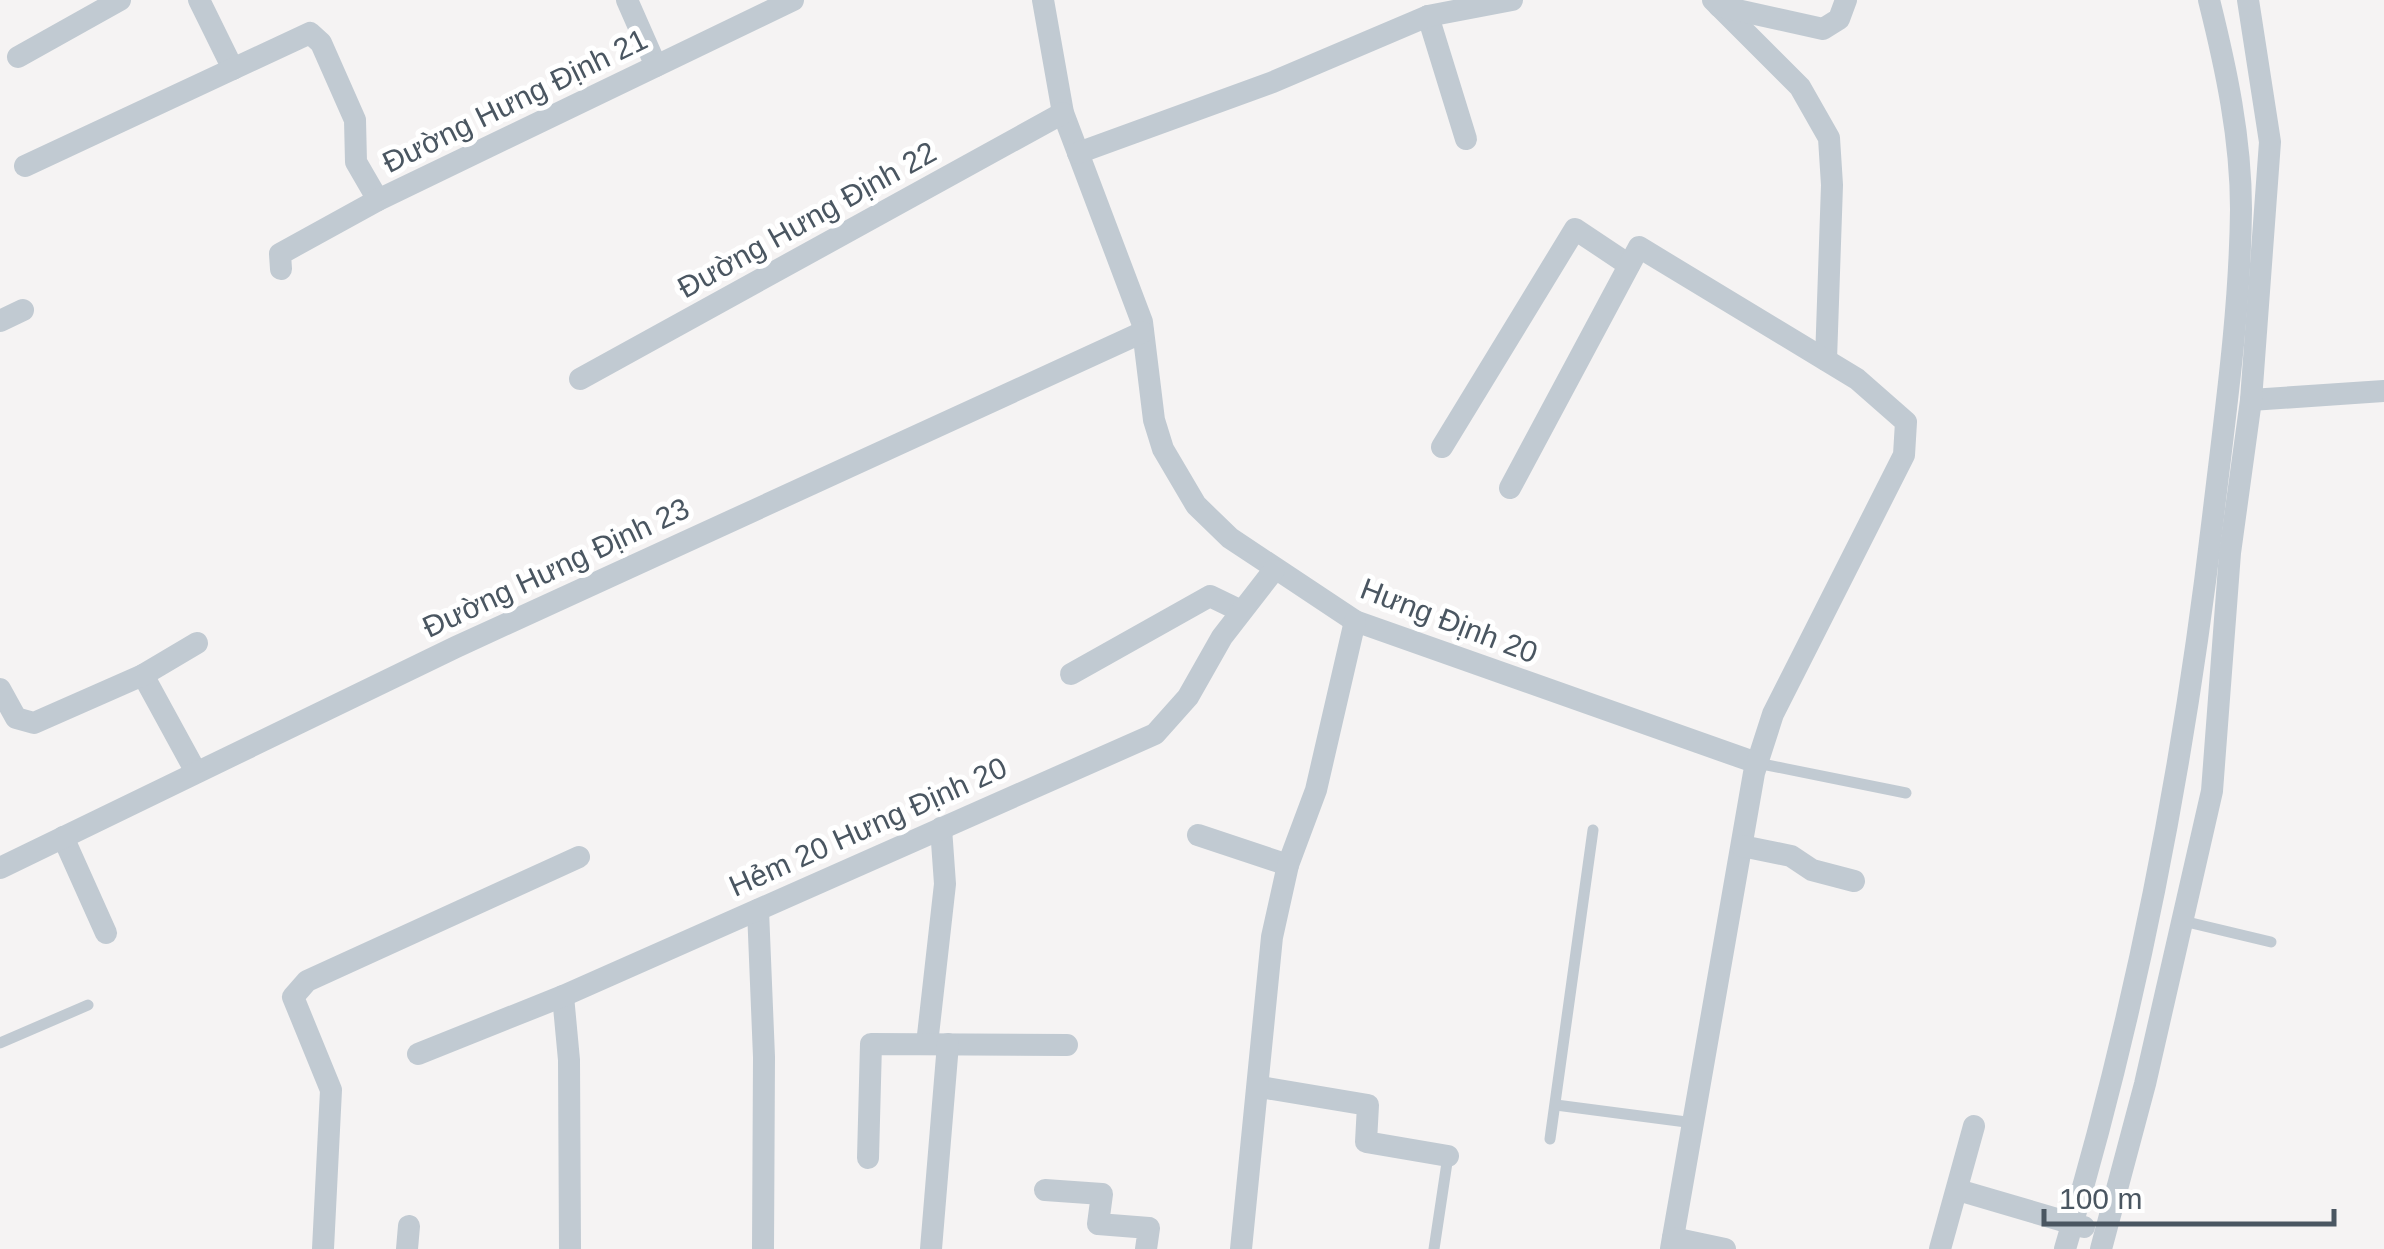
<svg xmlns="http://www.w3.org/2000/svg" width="2384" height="1249" font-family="Helvetica,sans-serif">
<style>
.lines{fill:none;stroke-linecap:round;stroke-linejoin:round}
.lane{stroke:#c1cad2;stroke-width:11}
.street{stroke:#c1cad2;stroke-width:22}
.labels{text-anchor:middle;stroke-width:10;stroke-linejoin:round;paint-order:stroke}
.street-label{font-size:30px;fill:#4a5661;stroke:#fff}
</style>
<rect width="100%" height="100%" fill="#f5f3f3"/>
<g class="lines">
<g class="lane">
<polyline points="1757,763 1906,793"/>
<polyline points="2183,921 2271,942"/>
<polyline points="0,1043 88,1005"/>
<polyline points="1556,1105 1694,1123"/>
<polyline points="1550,1139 1593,830"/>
<polyline points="1434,1249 1448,1156"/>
</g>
<g class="street">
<polyline points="199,0 233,69"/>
<polyline points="627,0 656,66"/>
<polyline points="1043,0 1063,113 1142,322 1154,420 1163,449 1196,505 1230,538 1355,621 1757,763"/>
<polyline points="1713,0 1800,87 1829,138 1832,185 1826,360"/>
<polyline points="1719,6 1823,29 1839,19 1846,0"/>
<polyline points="1428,16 1466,139"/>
<polyline points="18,57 120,0"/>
<polyline points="1078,153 1273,82 1428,16 1512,0"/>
<polyline points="25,166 310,33 321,43 355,120 356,162 378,200"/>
<polyline points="281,269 280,254 378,200 793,0"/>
<polyline points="0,321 23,310"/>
<polyline points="580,379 1063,113"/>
<polyline points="2251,400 2384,391"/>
<polyline points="1442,447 1575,229 1629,265"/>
<polyline points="1510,488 1639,247 1857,379 1906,422 1904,455 1773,714 1754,773 1671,1249"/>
<polyline points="1071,674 1210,596 1241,611"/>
<polyline points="143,675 196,772"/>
<polyline points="0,689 16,718 34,723 143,675 197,643"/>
<polyline points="1198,835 1288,865"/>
<polyline points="63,837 106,933"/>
<polyline points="1742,846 1791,856 1812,870 1854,881"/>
<polyline points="0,868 456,647 1143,332"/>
<polyline points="758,910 764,1057 763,1249"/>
<polyline points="563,996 569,1060 570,1249"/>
<polyline points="927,1044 945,884 941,828"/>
<polyline points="418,1054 563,996 1155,734 1188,697 1222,637 1274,570"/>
<polyline points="1260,1087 1368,1105 1366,1142 1448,1156"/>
<polyline points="868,1158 871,1044 1067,1045"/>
<polyline points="1045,1190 1102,1194 1098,1224 1149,1228 1146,1249"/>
<polyline points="1958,1190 2084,1227"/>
<polyline points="1673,1238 1725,1249"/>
<polyline points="323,1249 331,1090 293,997 307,981 579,857"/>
<polyline points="407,1249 409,1226"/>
<polyline points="931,1249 948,1044"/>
<polyline points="1241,1249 1272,937 1288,865 1316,790 1355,621"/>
<polyline points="1940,1249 1974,1126"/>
<path d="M2065,1249C2137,1009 2184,765 2213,517C2225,415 2240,312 2241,209C2241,138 2226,68 2209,0"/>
<polyline points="2101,1249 2145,1084 2212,791 2230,553 2251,400 2270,142 2248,0"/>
</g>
</g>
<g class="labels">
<g class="street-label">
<text transform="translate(515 101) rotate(-26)" y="10">Đường Hưng Định 21</text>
<text transform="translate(807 220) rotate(-29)" y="10">Đường Hưng Định 22</text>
<text transform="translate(556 568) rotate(-25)" y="10">Đường Hưng Định 23</text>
<text transform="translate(1449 621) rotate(21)" y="10">Hưng Định 20</text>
<text transform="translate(868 827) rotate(-24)" y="10">Hẻm 20 Hưng Định 20</text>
</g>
</g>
<path d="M2044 1209v15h290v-15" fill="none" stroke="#4a5661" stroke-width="5"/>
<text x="2059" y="1209" font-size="30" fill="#4a5661" stroke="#ffffff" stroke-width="8" paint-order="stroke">100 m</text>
</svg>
